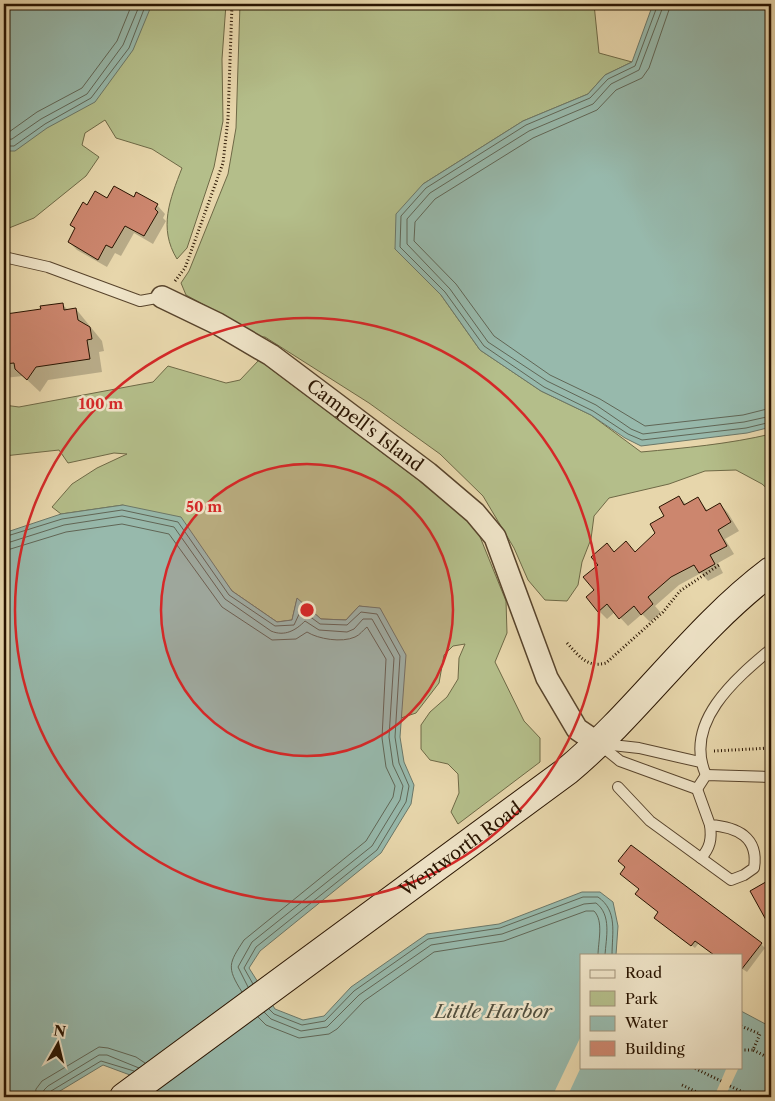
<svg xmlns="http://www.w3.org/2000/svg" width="775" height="1101" font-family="'Libre Caslon Text',serif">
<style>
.green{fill:#b4be8a;stroke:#6e6946}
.water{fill:#97b9ac;stroke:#6b7768}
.pier{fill:#e7d6ab}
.shadow{fill:#0003}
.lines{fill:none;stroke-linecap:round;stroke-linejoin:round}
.shore{stroke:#606656;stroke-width:1}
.building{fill:#cc866e;stroke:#291401}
.lane-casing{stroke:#58442c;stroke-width:12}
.street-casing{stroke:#58442c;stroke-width:24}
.secondary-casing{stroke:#291401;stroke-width:30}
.path{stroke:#291401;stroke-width:3;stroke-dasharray:1 2.5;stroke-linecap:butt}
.lane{stroke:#efe4c8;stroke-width:10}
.street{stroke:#efe4c8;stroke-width:21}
.secondary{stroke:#efe4c8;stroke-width:28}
.ring{fill:none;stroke:#d62828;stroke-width:2.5}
.labels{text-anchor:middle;stroke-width:5;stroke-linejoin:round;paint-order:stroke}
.street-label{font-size:18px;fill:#291401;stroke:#efe4c8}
.water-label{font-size:19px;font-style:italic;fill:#504e3d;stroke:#efe4c8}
.centre{fill:#d62828;stroke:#efe4c8;stroke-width:2.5}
.ring-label{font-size:15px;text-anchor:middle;font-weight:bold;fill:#d62828;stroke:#efe4c8;stroke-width:5;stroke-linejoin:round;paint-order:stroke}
</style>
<rect width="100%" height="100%" fill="#e7d6ab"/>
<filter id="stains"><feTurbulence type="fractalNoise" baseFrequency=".004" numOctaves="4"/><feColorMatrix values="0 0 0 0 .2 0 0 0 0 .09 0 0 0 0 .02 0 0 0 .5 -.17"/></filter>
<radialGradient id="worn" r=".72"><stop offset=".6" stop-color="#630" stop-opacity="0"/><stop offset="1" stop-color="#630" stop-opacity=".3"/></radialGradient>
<g class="green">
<path d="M4,4H226L222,59L223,121L214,167L187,248L177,259C158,228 170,199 182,168L152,149L116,138L105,120L85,133L82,145L99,157L86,176L34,218L4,230Z"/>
<path d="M240,4H594L599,53L632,62L605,75L588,94L523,121L423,184L395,249L441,295L480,350L541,391L591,415L641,452C685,448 729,444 771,434V492L762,484L736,470L705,471L669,484L609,498L594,516L591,539L582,562L578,585L567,601L545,600L528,580L514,548L483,496L440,454L369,403L265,337H257L241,325L186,295L181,283L189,271L228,174L236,128Z"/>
<path d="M259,360L417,479L476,527L506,601L507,633L495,662L524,721L540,738V762L458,824L451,812L459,793L458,774L448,764L430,760L421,749V725L430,712L447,697L458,679L459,658L465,644L453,646L444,655L439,683L416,713L401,718C402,681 397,642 380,609L359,606L346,620L321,619L297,599L292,620L277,622L232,591L214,567L123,505L61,514L52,507L72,484L97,468L127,454L114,453L68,463L59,450L4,456V405L19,407L153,382L168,366L226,383L240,380Z"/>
</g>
<g class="water">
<polygon points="4,4 152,4 133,50 95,102 47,128 15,151 4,151"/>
<polygon points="653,4 771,4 771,427 747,433 641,446 625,438 591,415 541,391 480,350 441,295 395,249 396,214 423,184 523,121 588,94 605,75 632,62"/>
<polygon points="123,505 181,517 232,591 277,622 292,620 297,598 321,619 346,620 359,606 380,608 406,655 400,737 404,762 414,785 411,804 381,853 260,951 249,968 275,1009 303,1020 324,1016 351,987 427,934 499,924 582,892 600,892 613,902 618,926 616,955 581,955 581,1067 741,1067 741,1011 771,1027 771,1097 141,1097 130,1075 103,1065 50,1097 4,1097 4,533 61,514"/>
</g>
<g class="pier">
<polygon points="581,1036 581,1067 567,1097 552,1097"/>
<polygon points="727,1067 739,1067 725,1097 714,1097"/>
</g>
<g class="shadow">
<polygon points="134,198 157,205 165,214 163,218 166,221 153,244 134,233 121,256 115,253 107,267 77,250 69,242 76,230 71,225 87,206 108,199"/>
<polygon points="62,304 68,310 76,309 102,341 104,351 99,352 102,372 48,380 40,392 23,376 4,378 4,315 42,310"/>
<polygon points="679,497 687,505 698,499 708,511 720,504 728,513 739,531 725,539 734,554 718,563 723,573 708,581 701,573 679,585 655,606 661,613 650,622 642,614 628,626 615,612 607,619 599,611 596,591 614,553 636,553 657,533"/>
<polygon points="771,679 771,704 767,694 769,681"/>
<polygon points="621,874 761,944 765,948 747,972 741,968 741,955 699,943 695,948 659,921 660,912 640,889"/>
</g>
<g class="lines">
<g class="shore">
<polyline points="658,4 635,66 608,79 590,98 526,125 426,188 401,216 400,247 445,292 484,346 544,387 593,411 628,434 642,440 746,428 771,422"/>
<polyline points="664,4 639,70 611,84 593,104 529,131 430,193 407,219 407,244 450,289 488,342 547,381 596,405 631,429 643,434 744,422 771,416"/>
<polyline points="671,4 649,68 642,78 616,90 597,110 533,138 435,199 415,222 414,241 456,284 494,336 550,375 600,399 645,426 743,415 771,408"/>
<polyline points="4,133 9,132 37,112 82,88 117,41 132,4"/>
<polyline points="4,140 12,139 41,119 87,94 123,45 140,4"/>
<polyline points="4,146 14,146 45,124 91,98 129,48 146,4"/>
<polyline points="4,537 62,519 122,510 178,522 229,595 275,626 294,625 301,610 320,624 347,625 361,612 377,614 400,656 395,737 399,763 409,786 406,802 377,850 256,947 244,968 253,984"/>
<path d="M4,544L64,525L122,516L174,527L225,599L271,631C285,637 296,630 305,621L319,630L347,632L354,629L363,619H372L394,658L389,737L393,765L403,786L400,800L372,846L252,942L238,967L248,987"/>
<path d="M4,551L66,532L122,524L169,534L222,607L272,640L296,639L307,632C318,639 342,643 355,637C360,635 363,630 367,627L386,659L382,738L386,767L395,786L393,797L366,841L244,940C229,963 226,967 242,992"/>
<path d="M269,1009L274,1014L302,1025L325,1021L354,991L428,939L500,928L583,897H598C618,911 612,933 612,955"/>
<path d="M264,1012L271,1019L301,1031L327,1027L359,995L431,945L502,934L584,904L596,903C612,915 606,938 605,955"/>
<path d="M258,1017L266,1025L299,1038L329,1034L337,1029L364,1001L434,952L504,941L586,911H594C604,921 598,942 598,955"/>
<polyline points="35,1097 36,1089 42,1081 99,1047 108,1048 136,1057 145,1063"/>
<polyline points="42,1097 44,1090 48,1086 99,1055 107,1055 139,1068"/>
<polyline points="49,1097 51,1091 101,1061 134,1071"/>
</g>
</g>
<g class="building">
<polygon points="114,186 134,197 136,192 158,204 155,209 158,212 144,236 125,226 112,248 106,245 98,260 68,242 75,228 70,225 83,202 87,205 95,191 107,198"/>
<polygon points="63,303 64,310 76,308 78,320 90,327 92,339 87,340 90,359 36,367 27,380 15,369 14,363 4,364 4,326 7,325 6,314 41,309 40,306"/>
<polygon points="679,496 684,505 698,497 706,511 720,503 731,522 718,530 727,546 710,555 715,564 699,573 694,565 671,577 648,597 653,604 641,615 634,606 619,619 607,604 598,612 586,597 594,590 583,577 598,565 591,557 607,543 614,552 626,541 635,552 655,533 650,524 664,516 659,507"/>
<polygon points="631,845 762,943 741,970 741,955 714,955 695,941 691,946 654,918 658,912 635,894 639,889 620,874 625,867 618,861"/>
<polygon points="771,879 771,929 750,891"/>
</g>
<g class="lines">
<defs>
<g id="lane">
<polyline points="4,257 48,267 140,301 162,297"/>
<polyline points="599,744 620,761 697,789"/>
<polyline points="603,744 639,748 700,762"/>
<path d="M706,775C683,723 735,679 771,649"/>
<path d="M618,787L650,821L731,880L744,875L754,868C759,837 737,827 710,825L697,789"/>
<polyline points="697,789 706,775 771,777"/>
<path d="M701,858C710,848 712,839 710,825"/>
</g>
<g id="street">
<path id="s1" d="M162,297L218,324L271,355L428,473L475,513L495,537L547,678L577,729L599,744"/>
</g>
<g id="secondary">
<path id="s2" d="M124,1097L567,771C640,710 694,629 771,571"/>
</g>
</defs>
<use href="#lane" class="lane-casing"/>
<use href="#street" class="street-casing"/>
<use href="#secondary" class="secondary-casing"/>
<g class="path">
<polyline points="175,281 185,268 223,163 228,119 232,4"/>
<path d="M567,643C579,656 587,668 606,663L663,612L680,591L719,565"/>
<polyline points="714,751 771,748"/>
<polyline points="741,1026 760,1034 753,1050 771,1059"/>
<polyline points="741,1050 753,1050"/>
<polyline points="692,1067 721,1081"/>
<polyline points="682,1085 707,1097"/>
<polyline points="730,1086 753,1097"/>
</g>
<use href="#lane" class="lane"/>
<use href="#street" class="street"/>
<use href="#secondary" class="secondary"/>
</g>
<circle cx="307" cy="610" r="146" fill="#d62828" fill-opacity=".12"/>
<g class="ring">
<circle cx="307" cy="610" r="146"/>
<circle cx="307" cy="610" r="292"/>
</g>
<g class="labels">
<g class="street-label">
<text dy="6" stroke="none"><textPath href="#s1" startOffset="241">Campell's Island</textPath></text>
<text dy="6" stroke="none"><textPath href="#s2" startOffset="418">Wentworth Road</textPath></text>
</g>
<g class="water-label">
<text x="493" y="1018">Little Harbor</text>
</g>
</g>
<circle cx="307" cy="610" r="8" class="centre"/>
<g class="ring-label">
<text x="101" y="409">100 m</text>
<text x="204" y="512">50 m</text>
</g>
<rect width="775" height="1101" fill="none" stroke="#e7d6ab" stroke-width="20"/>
<rect x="5" y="5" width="765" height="1091" fill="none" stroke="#291401" stroke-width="2.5"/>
<rect x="10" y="10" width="755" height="1081" fill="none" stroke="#291401"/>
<rect x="580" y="954" width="162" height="115" fill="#efe4c8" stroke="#a09178"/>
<rect x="590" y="970" width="25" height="8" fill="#efe4c8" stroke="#a09178"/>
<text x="625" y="978" font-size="15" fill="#291401">Road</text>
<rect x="590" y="991" width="25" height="15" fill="#b4be8a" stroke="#a09178"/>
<text x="625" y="1004" font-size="15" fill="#291401">Park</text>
<rect x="590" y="1016" width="25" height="15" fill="#97b9ac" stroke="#a09178"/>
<text x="625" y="1028" font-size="15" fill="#291401">Water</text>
<rect x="590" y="1041" width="25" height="15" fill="#cc866e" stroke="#a09178"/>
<text x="625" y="1054" font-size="15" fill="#291401">Building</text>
<g transform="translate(58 1044) rotate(8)" stroke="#efe4c8" stroke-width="4" paint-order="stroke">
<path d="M0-4L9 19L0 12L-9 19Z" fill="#291401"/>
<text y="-8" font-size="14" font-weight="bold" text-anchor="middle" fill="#291401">N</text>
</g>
<rect width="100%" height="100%" filter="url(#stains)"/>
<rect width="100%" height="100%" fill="url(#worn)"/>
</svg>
